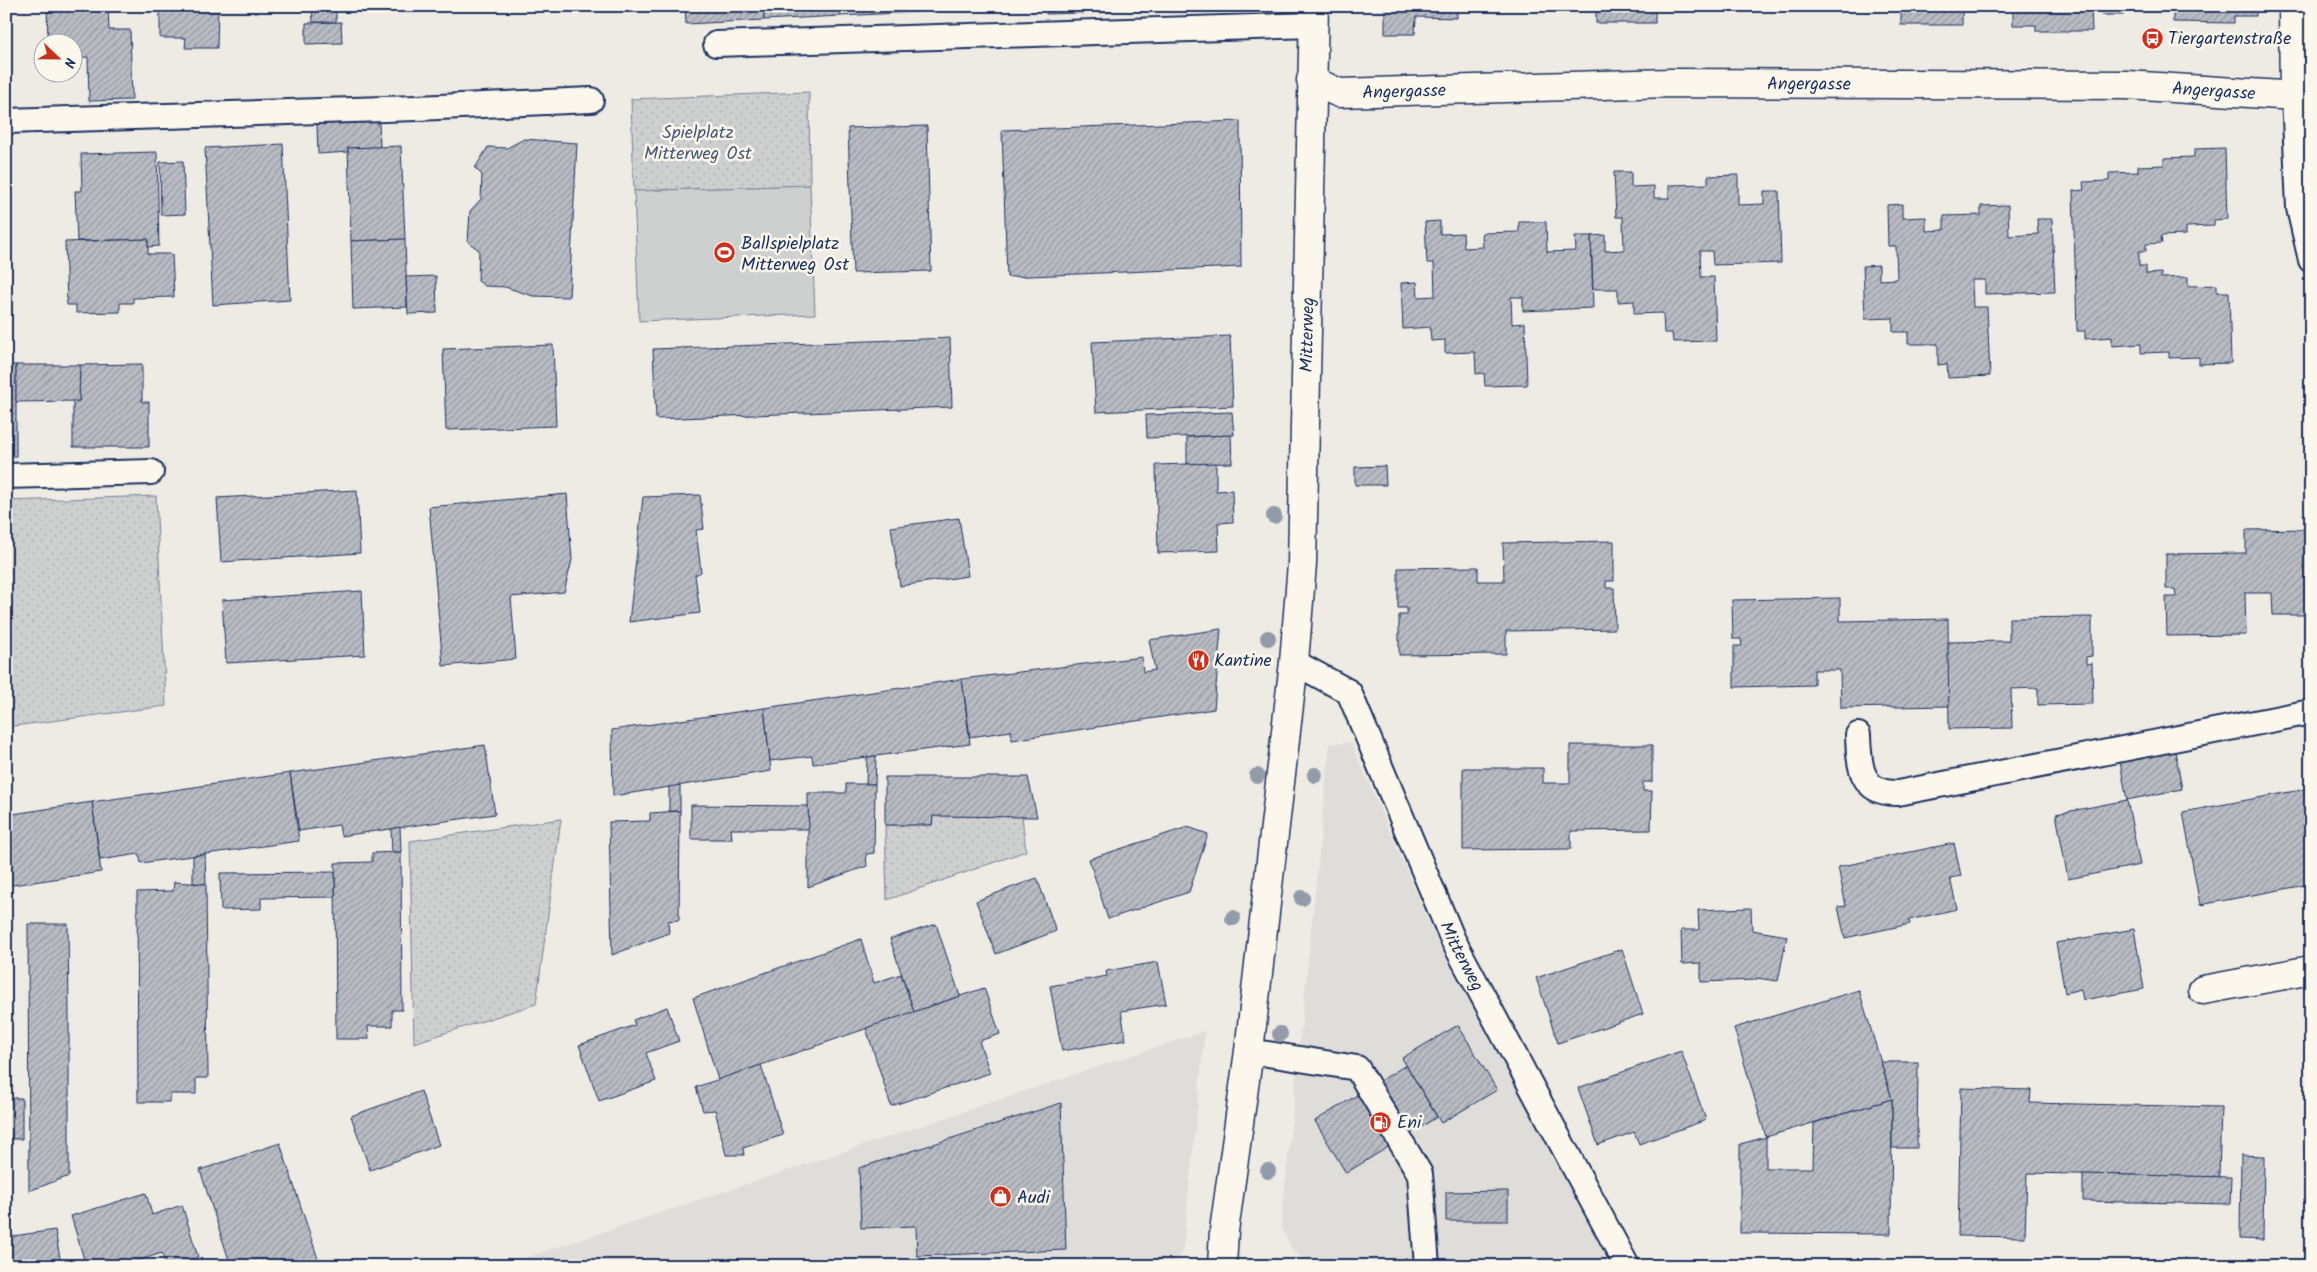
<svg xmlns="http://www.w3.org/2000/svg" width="2317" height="1272" font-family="Kalam,sans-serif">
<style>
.built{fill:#deddda}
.green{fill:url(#green-dots);stroke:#747f96}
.pitch{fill:#cecfcf;stroke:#747f96}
.building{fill:url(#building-hatch);stroke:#1b2f5e}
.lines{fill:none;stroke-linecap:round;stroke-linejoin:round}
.lane-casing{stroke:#1b2f5e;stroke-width:28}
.street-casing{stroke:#1b2f5e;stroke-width:31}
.secondary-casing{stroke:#1b2f5e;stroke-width:31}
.lane{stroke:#fbf7ec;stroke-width:24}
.street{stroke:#fbf7ec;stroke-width:28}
.secondary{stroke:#fbf7ec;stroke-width:28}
.tree{fill:#939aaa}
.labels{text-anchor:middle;stroke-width:5;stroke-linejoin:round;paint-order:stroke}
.poi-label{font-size:18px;fill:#1b2f5e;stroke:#fbf7ec;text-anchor:start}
.street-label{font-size:18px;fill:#1b2f5e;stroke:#fbf7ec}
.park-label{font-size:18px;fill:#48577a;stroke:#fbf7ec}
</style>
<defs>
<pattern id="green-dots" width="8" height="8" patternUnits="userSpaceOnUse" patternTransform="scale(1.25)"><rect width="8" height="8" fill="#cecfcf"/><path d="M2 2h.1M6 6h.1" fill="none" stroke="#b0b2b4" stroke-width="1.8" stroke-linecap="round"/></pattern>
<pattern id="building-hatch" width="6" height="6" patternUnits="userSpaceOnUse" patternTransform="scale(1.25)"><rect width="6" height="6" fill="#b9bcc3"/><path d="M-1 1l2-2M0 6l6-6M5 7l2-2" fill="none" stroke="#9699a2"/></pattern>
</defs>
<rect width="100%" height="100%" fill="#eeebe4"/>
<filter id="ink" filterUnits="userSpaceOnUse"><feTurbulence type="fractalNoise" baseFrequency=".02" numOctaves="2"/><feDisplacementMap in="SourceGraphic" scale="10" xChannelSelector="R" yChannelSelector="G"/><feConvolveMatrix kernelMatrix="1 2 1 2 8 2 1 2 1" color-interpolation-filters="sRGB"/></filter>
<g filter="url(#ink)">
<g class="built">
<polygon points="1351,742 1440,947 1611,1263 1315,1266 1293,1251 1281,1227 1330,744"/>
<polygon points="1205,1031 1183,1248 1174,1266 501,1266"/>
</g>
<g class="green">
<polygon points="809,92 810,185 634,191 631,99"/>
<polygon points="156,496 166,706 6,727 6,501"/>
<polygon points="933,816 1022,816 1026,851 887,900 885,825 932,825"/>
<polygon points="561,819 536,1004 414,1043 410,841"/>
</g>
<polygon class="pitch" points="810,185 815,314 639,321 634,191"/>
<g class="building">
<polygon points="47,6 108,6 109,30 130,30 132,100 89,101 88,57 72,58 72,42 48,42"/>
<polygon points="160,6 218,6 217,48 185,48 186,38 160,38"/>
<polygon points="312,6 336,6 336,22 313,22"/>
<polygon points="685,6 764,6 764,20 686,24"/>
<polygon points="764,6 840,6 840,16 764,20"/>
<polygon points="840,6 918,6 919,12 840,16"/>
<polygon points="1046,6 1112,6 1112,12 1046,14"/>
<polygon points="1385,6 1457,6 1457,18 1416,17 1415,34 1385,34"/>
<rect x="1596" y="6" width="59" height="17"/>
<rect x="1901" y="6" width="61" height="19"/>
<polygon points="2013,6 2091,6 2092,31 2036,31 2036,25 2013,25"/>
<rect x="2102" y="6" width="21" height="9"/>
<polygon points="2173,6 2256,6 2256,16 2234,16 2234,23 2173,22"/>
<polygon points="341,22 342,43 306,44 306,23"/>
<rect x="6" y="46" width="4" height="37"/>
<polygon points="379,121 380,147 348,148 348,152 318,154 317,124"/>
<polygon points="1240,121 1241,267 1007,277 1002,130"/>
<polygon points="927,126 931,271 853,273 848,128"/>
<polygon points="524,139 577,143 569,297 533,296 505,287 485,286 478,281 479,250 468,242 470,211 481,199 482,175 475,168 488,147 507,148"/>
<polygon points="283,144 290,300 213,305 205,148"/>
<polygon points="401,146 405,239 351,241 348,148"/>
<polygon points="2225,148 2227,219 2214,220 2214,226 2186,227 2186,235 2161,236 2162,243 2146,244 2146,251 2139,251 2139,266 2146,266 2146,274 2161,273 2161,278 2188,277 2188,286 2217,285 2217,292 2229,292 2231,363 2199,364 2199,357 2169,358 2169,352 2141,353 2141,344 2112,346 2112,337 2085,339 2085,331 2077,331 2073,191 2084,190 2083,182 2109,181 2109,173 2138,172 2138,166 2164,165 2164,158 2194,157 2194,149"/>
<polygon points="157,152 159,246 148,247 148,239 77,241 75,191 82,191 81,154"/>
<polygon points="183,161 185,214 161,215 160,162"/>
<polygon points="1614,172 1631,172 1631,187 1654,186 1654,198 1669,198 1669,185 1708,184 1708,176 1738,175 1738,205 1764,204 1764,191 1779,191 1781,263 1713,265 1712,251 1700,251 1701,277 1714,277 1716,341 1673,342 1672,333 1664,333 1663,313 1634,314 1634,301 1618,302 1618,289 1593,289 1591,236 1605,235 1605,251 1624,250 1623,217 1616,217"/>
<polygon points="1902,204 1902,218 1926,217 1926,231 1944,230 1944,216 1981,215 1981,206 2008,205 2009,236 2038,234 2037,219 2052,219 2055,292 1985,294 1985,280 1972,280 1973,307 1987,307 1990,376 1948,378 1947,364 1938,365 1938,344 1908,344 1908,332 1893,332 1893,318 1865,319 1863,266 1879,265 1879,280 1897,279 1896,246 1888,246 1887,205"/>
<polygon points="1440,221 1440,234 1463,233 1464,248 1483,247 1482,233 1519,232 1519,222 1546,222 1547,252 1576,251 1575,236 1591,236 1593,308 1523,311 1523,297 1511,297 1512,324 1525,323 1527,385 1485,386 1484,373 1476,374 1475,352 1445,353 1445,340 1431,341 1430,327 1403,329 1401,283 1417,282 1418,297 1435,296 1434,263 1427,263 1425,222"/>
<polygon points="148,239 148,254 172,254 174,297 133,298 133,303 120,303 120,312 76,313 76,305 67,305 65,242"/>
<polygon points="405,239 407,307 353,309 351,241"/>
<polygon points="436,276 437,313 408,314 406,277"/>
<polygon points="1230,336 1233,406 1096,412 1092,342"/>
<polygon points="950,338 952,407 656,419 653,349"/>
<polygon points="553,345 556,426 446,430 443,349"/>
<polygon points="142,364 142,402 149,402 149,447 73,447 73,401 79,401 80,365"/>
<rect x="6" y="365" width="10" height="91"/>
<polygon points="16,365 80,365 79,401 16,402"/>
<polygon points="1232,412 1234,435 1147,438 1146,415"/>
<polygon points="1231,435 1232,463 1187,464 1187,437"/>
<polygon points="1216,463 1216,491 1232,490 1233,522 1218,523 1219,551 1158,553 1156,465"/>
<polygon points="1385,466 1386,485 1355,485 1355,467"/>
<polygon points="357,490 360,553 221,562 217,498"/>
<polygon points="567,494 572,560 564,592 511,597 516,659 443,666 429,507"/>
<polygon points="700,495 704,529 696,530 701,572 695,575 700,613 629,622 643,497"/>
<polygon points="959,518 968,576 900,586 891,527"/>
<polygon points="2311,529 2311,615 2273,615 2272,593 2245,593 2246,635 2167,636 2166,597 2176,597 2175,589 2166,589 2166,554 2246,553 2246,530"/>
<polygon points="1614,541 1614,581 1606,581 1606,588 1614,588 1615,629 1506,631 1506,654 1399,655 1399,615 1407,615 1407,608 1398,608 1398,568 1478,567 1478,581 1504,581 1503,543"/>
<polygon points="362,591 365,655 226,663 222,600"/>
<polygon points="1840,598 1840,621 1948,619 1949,706 1841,708 1840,670 1814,670 1814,685 1734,687 1734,646 1742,646 1741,639 1733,639 1732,600"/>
<polygon points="2092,617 2092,656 2086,657 2086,664 2092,663 2093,704 2038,705 2038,688 2011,689 2012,728 1949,729 1948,642 2009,641 2009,618"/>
<polygon points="1221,629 1214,709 1012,740 1011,731 970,737 962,679 1142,657 1143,672 1155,670 1149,640"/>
<polygon points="962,679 970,744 813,764 812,756 770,761 764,708"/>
<polygon points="764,708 771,771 613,796 612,730"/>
<polygon points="485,745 495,814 341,836 339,825 299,831 290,773"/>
<polygon points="1570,745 1652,745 1652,782 1643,782 1643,791 1652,791 1651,830 1571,831 1571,849 1463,850 1463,768 1543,768 1543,783 1570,783"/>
<polygon points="2175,751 2182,789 2127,800 2120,762"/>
<polygon points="876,756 875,784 866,784 867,757"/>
<polygon points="290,773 299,841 141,863 139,854 100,860 92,802"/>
<polygon points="885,777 1028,777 1037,817 933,816 932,825 885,825"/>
<polygon points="846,784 875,784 874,853 866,854 867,866 808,887 808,793 846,793"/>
<polygon points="680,785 680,811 669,811 669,787"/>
<polygon points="2311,788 2311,884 2200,905 2183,812"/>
<polygon points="2127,800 2140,865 2068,879 2056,814"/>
<polygon points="92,802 101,872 6,886 6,815"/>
<polygon points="691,805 808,806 809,829 731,829 732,839 691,839"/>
<polygon points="680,811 679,920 668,921 669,933 612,955 609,822 650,821 650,813"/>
<polygon points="400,827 401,852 392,852 391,829"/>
<polygon points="1188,827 1208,834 1189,892 1108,919 1089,859"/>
<polygon points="1954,843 1961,876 1950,878 1957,909 1909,920 1910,924 1845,938 1838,907 1846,906 1838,867"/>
<polygon points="401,852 402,1010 392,1010 392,1026 368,1026 369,1039 336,1039 335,863 372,862 372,853"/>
<polygon points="205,854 206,884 193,883 193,856"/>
<polygon points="335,872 335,897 261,898 261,909 221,910 220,873"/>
<polygon points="1037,878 1056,931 996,954 976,901"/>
<polygon points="174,882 206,884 208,1078 196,1078 196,1094 170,1094 170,1102 138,1102 137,892 173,891"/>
<rect x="6" y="886" width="2" height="24"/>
<polygon points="1751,908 1752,930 1787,936 1778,981 1756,978 1756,980 1701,982 1701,963 1682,964 1681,930 1699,930 1698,910"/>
<polygon points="6,910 8,910 9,1098 22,1098 22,1139 7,1139 6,1155"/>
<polygon points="28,924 68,924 69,1016 69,1176 29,1191"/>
<polygon points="936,924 960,996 914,1012 890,939"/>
<polygon points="2134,929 2144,989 2083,1000 2081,989 2065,993 2056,943"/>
<polygon points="861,939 874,983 901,974 914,1012 718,1080 693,998"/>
<polygon points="1622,949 1643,1014 1558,1043 1536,978"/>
<polygon points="1158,962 1166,1004 1121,1011 1126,1040 1062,1051 1050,986 1107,976 1106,971"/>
<polygon points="984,988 1000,1034 979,1041 990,1073 891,1106 866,1028"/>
<polygon points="1859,990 1892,1099 1766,1137 1734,1028"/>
<polygon points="667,1007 679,1041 646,1053 656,1081 599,1101 579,1045 635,1025 633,1020"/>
<polygon points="1458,1025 1497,1090 1441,1123 1402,1058"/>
<polygon points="1681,1051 1706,1120 1639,1144 1634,1132 1598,1145 1578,1088"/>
<polygon points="1881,1062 1918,1062 1917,1148 1892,1148 1892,1099"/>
<polygon points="761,1065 783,1135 743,1148 744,1155 726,1155 715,1110 703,1111 696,1087"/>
<polygon points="1406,1065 1437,1117 1346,1173 1315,1121"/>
<polygon points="1961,1088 2031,1090 2030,1103 2221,1107 2219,1177 2027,1173 2025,1237 1958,1236"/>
<polygon points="421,1091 439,1145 370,1170 351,1116"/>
<polygon points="1892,1099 1891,1234 1740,1233 1740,1144 1766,1137 1766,1168 1813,1168 1814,1123"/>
<polygon points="1061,1103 1066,1250 917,1256 916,1226 861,1228 859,1168"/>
<polygon points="280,1143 319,1262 309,1266 282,1266 280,1259 264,1266 231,1266 200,1170"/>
<polygon points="2241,1155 2264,1156 2263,1240 2240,1239"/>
<polygon points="2083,1174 2231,1177 2230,1204 2083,1201"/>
<polygon points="1508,1191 1508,1221 1446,1221 1446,1192"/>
<polygon points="146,1193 152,1215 182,1205 198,1257 170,1266 166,1266 162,1253 121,1266 86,1266 71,1216"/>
<polygon points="55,1230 61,1264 6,1266 6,1237"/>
</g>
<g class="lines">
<defs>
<g id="lane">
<polyline points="716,44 1314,25"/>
<polyline points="2294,96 2299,208 2311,260"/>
<polyline points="6,121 417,108 591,100"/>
<polyline points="6,476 151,472"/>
<path id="s1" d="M1294,662L1349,692L1453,940L1627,1266"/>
<path d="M1858,735C1859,765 1860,794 1898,793L2311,712"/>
<polyline points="1249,1051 1357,1068 1420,1174 1427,1266"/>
</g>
<g id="street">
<polyline points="2293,6 2294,96"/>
<path id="s2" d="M1311,80L1339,93L1670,83L2127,85L2311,97"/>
<polyline points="2203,990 2311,970"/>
</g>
<g id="secondary">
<path id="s3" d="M1222,1266L1224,1231L1249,1051L1267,895L1294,662L1302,564L1314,6"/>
</g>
</defs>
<use href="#lane" class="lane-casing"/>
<use href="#street" class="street-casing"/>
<use href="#secondary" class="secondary-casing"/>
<use href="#lane" class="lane"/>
<use href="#street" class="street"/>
<use href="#secondary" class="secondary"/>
</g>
<g class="tree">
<circle cx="1274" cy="516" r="8"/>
<circle cx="1268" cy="638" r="8"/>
<circle cx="1315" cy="775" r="8"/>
<circle cx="1257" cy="776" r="8"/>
<circle cx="1302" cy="898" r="8"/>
<circle cx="1233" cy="918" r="8"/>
<circle cx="1280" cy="1034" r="8"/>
<circle cx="1268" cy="1171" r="8"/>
</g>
</g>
<defs>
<symbol id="bus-disc" viewBox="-11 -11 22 22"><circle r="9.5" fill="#c8321e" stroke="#fbf7ec"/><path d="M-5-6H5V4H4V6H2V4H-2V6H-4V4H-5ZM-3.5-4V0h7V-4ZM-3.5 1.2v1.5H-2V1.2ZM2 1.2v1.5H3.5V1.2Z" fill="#fff"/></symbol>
<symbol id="stadium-disc" viewBox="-11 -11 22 22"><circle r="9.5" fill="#c8321e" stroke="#fbf7ec"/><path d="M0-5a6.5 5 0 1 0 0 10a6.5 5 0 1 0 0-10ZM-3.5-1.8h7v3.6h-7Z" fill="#fff"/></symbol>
<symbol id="restaurant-disc" viewBox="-11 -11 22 22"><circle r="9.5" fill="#c8321e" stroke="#fbf7ec"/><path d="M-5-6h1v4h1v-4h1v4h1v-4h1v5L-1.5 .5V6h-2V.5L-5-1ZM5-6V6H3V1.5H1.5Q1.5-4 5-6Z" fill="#fff"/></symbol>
<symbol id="fuel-disc" viewBox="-11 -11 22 22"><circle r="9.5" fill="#c8321e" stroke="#fbf7ec"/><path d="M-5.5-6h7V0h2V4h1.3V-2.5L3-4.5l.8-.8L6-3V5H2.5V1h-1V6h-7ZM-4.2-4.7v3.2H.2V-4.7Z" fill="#fff"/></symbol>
<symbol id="shop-disc" viewBox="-11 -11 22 22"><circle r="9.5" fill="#c8321e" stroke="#fbf7ec"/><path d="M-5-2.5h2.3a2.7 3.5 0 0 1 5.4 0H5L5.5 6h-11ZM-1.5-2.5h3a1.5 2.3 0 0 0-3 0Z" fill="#fff"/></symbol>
</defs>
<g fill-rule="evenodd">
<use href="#bus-disc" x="2140" y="26" width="25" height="25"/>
<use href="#stadium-disc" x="712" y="240" width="25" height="25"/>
<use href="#restaurant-disc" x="1186" y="648" width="25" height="25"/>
<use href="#fuel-disc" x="1368" y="1110" width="25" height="25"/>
<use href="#shop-disc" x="988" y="1184" width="25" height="25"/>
</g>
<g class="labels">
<g class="poi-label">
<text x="2168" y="44">Tiergartenstraße</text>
<text x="741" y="249">Ballspielplatz<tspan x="741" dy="21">Mitterweg Ost</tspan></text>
<text x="1214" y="666">Kantine</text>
<text x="1397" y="1128">Eni</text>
<text x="1017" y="1203">Audi</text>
</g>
<g class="street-label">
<text dy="6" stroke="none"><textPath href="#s2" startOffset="501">Angergasse</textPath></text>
<text dy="6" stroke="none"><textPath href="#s2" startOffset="96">Angergasse</textPath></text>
<text dy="6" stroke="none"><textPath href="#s2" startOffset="906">Angergasse</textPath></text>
<text dy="6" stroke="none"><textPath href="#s3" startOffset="936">Mitterweg</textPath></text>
<text dy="6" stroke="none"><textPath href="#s1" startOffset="350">Mitterweg</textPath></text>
</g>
<g class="park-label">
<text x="698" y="138">Spielplatz<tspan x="698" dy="21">Mitterweg Ost</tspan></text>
</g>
</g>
<rect width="2317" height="1272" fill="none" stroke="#fbf7ec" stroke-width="25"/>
<rect x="12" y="12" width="2292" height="1247" fill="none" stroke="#1b2f5e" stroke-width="2" filter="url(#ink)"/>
<g transform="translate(58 58) rotate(112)"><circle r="24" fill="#fbf7ec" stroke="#a1a7b3"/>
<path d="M0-4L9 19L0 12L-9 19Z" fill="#c8321e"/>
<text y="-8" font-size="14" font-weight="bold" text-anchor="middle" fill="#1b2f5e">N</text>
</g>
</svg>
